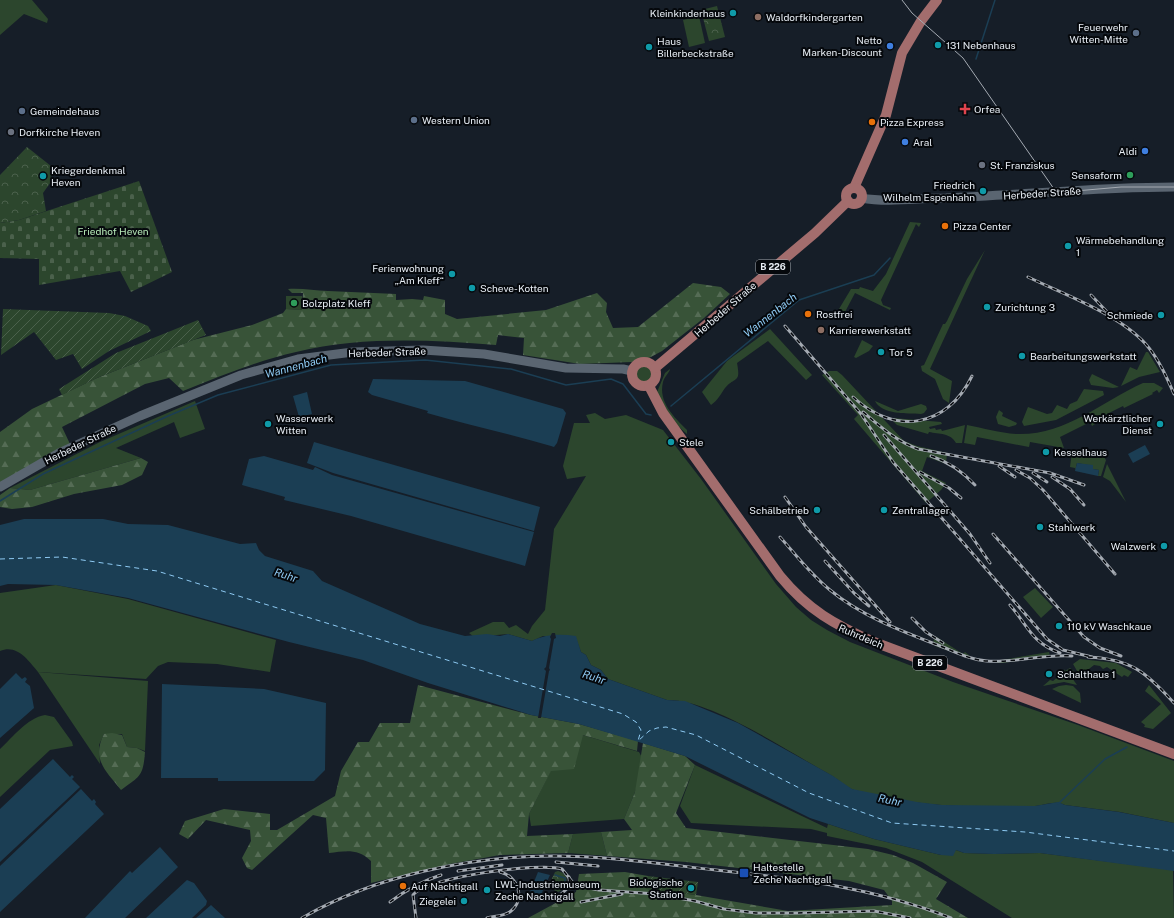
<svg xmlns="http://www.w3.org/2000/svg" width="1174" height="918" font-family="'Public Sans',sans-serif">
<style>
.grass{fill:#2c462d}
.forest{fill:url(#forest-firs)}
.cemetery{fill:url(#cemetery-stones)}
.park{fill:url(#park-crowns)}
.garden{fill:url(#garden-furrows)}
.water{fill:#1b3e54}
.pier{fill:#161e28}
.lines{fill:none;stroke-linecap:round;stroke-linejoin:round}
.stream{stroke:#1b3e54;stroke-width:1.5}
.ferry{stroke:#8ecaf3;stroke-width:1;stroke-dasharray:5 4;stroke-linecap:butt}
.secondary{stroke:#5a6571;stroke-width:9}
.primary{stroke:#a36d6d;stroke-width:10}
.tram{stroke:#a4aab2;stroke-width:1}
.rail-casing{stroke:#a4aab2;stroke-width:3}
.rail{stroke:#05080c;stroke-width:1.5;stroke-dasharray:4.5;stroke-linecap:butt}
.culture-dot{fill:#0f9aa8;stroke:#05080c;stroke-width:1.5}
.education-dot{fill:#8d6e63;stroke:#05080c;stroke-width:1.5}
.service-dot{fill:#5c6f8a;stroke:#05080c;stroke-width:1.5}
.shop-dot{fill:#3f7fe0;stroke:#05080c;stroke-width:1.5}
.health-dot{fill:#e0444e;stroke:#05080c;stroke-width:1.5}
.food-dot{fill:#e8710a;stroke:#05080c;stroke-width:1.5}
.worship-dot{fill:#6b7280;stroke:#05080c;stroke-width:1.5}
.leisure-dot{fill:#2e9e5b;stroke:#05080c;stroke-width:1.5}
.transit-dot{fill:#1a4fb4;stroke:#05080c;stroke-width:1.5}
.labels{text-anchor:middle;stroke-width:4;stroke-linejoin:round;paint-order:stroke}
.shield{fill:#05080c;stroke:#a4a9af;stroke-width:1}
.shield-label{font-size:9px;font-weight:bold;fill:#e8eef5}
.poi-label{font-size:10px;fill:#e8eef5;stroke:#05080c;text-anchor:start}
.street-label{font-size:10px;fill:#e8eef5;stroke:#05080c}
.park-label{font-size:10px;fill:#b7eab8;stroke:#05080c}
.water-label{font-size:11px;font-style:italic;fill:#8ecaf3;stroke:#05080c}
</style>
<defs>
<pattern id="forest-firs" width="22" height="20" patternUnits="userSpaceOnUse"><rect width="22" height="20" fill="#385338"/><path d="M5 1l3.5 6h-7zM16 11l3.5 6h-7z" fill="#556c55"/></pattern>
<pattern id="cemetery-stones" width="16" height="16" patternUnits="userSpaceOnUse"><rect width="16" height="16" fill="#2c462d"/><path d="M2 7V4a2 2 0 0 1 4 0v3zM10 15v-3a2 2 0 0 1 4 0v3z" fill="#4b614c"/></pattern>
<pattern id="park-crowns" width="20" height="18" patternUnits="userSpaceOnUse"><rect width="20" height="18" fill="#2c462d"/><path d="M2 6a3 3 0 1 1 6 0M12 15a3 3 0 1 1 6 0" fill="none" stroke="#4b614c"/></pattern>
<pattern id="garden-furrows" width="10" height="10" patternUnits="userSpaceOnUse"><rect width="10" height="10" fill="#2c462d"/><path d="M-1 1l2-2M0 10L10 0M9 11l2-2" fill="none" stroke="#4b614c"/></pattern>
</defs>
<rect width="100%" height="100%" fill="#161e28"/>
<g class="grass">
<polygon points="0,0 32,0 48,19 47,23 24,14 0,35"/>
<polygon points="699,16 705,43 689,47 683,20"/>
<polygon points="910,222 921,223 919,227 916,224 881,300 883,305 891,308 890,310 855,293 845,312 839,309 851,289 859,289 860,287 873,291 886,274"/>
<polygon points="985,250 930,369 952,381 949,403 943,399 935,379 922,371 921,366 924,365 943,324 945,324 947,321 967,279"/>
<polygon points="286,296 302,296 302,310 286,309"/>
<path d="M770,329L812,375L806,380L768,341L737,363C741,384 735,376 725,388C720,395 718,400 711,405L702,392L727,361Z"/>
<polygon points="862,340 873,346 869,351 856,358 854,357"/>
<polygon points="1146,352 1148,352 1160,372 1139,377 1121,386 1130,367 1137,370"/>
<circle cx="644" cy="374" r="8"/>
<path d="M670,369C670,372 664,377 663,382C658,402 674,417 687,430V434C673,423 665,407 657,392L665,373Z"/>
<polygon points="829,371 837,371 842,375 904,441 917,446 947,453 946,464 927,457 922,471 946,483 941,490 926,503 854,419 858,415 822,375"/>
<polygon points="1092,374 1119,387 1113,388 1091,385 1089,380"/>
<path d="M1143,383H1154L1163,388L1159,393L1157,390L1152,393L1153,394L1124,408L1123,406L1093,421L1095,424L1092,426L1090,422L1060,437L1064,448L1030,442L1029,447L977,437L975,445L964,443L967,425C983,428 1000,433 1016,434C1065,436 1101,402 1143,383Z"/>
<polygon points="1084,389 1103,391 1104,395 1056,420 1024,426 1022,422 1028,407 1047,414 1052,413 1057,405 1067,409 1070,404 1077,401"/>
<polygon points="195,401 205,429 180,438 174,422 116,448 141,458 30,490 10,488 100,442"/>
<path d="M875,401L898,411L921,404L926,406L927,409L924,413L921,414C907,413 882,415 875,401Z"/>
<polygon points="999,410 1003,413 1002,416 1017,423 1016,425 1009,427 998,424 996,417"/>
<path d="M595,413L605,419L626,415L663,430L701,479L776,584L796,607L811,620L827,630L850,642L953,682L1078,725L1174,761V823L1120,812L1065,805C1055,800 1046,805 1035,806C1008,808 969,807 941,805C912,803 882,797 854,790C845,787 837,778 829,774C789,752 711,699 667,700L608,679L601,670L591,665L586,655L581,652L575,636H543L532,641L508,634L474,637L469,633L493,622H504L509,628L516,625L528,634L532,626L545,610L554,529L586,476L567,479L563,466L574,423H590L586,415Z"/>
<path d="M893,418L941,422L942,424L929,427L930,429L935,428L936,430L941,429L942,431L965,425L962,443H956C951,433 939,434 929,432L928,434L897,425L893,421Z"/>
<polygon points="1072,451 1097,458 1104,457 1106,460 1101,476 1098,476 1099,470 1092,469 1093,466 1077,463 1075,471 1075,468 1070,467"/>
<polygon points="1107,464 1126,502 1110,481 1103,477"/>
<path d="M56,585L128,599L276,640L270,672L217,664L168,662L158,666L146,679L38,672C28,660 17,644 0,651V593Z"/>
<polygon points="1035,588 1053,607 1041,618 1023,597"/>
<polygon points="935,636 963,654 965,652 970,656 969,658 935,646 933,643"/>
<polygon points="1049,652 1050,656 1003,663 997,663 996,661"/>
<polygon points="1080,659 1116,663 1132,672 1128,677 1124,675 1122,677 1107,667 1103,669 1100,666 1094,665 1080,676 1073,664"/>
<polygon points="1070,668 1075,672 1070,675 1077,685 1064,682 1043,686 1050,680 1053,681 1064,672 1064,669 1065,671"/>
<polygon points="38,672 148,681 145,751 137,748 127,747 122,734 104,734 99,745 100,764"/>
<polygon points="1066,685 1073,686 1080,693 1081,703 1052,689 1059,686"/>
<polygon points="1149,685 1171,713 1153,729 1144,727 1145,725 1141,722 1161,704 1145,691"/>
<path d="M45,715L54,717L72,742L73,746L50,750L0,797V749C13,737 27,718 45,715Z"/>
<polygon points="583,735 639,752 645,763 635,792 624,819 531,826 529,814 551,770"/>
<polygon points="695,765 827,828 828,824 874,839 941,855 956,850 964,853 994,854 1040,853 1173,870 1174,918 1012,918 922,862 886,848 827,836 827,833 811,829 691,823 680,806"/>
<polygon points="601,832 607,856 568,853 573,834"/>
</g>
<g class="forest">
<path d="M693,283L721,287L730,294L704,318L662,351L649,358H640L632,362L580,364L523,355L524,338L498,335L496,345C430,340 362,336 296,352C257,361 220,376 183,391L169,378L145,384L62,427L70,444L0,483V432L32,409L97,378L193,340L252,325L283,313L286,309L302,310L303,293H292L288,289C303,288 314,291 328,291C350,292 374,293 396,294V300L412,299L423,300L424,296L445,300V314L457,319L546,310L597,293L607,303L606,312L613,328L638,327Z"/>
<polygon points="141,458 148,462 142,475 122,485 74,494 32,507 12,509 0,507 0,495 10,488 30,490"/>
<path d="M418,685L531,715L579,724L638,741L637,751L583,735L574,769L551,771L529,814L527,836L573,834L568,853L500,855L450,864L371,883V861C358,848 345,851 329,853L326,818L313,815L252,870L247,868L242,858L251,841L250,830L206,820L188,839L179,834L185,821L224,809L270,814V830H277L335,796L341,771L358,742H369L380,723H410Z"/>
<path d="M112,733L122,735L127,747L137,748L145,752C143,777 140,776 121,790C106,771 91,759 104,734Z"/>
<polygon points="643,743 685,756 695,765 676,813 686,828 868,849 893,855 913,863 947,882 936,899 968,918 528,918 576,892 579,874 625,872 648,876 647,889 696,895 788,911 892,905 892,901 884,890 849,881 686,862 607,856 601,832 632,830 624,819 635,792"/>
</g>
<polygon class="cemetery" points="139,181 172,272 131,292 120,271 39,285 39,259 0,258 0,223 19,220"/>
<g class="park">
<polygon points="717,6 725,37 709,41 701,10"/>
<polygon points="27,147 56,170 50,177 53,179 43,193 46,211 19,220 0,223 0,175"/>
<path d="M558,871C570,874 569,887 558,892L548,887L555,872Z"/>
</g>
<g class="garden">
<polygon points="3,309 109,313 125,316 148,326 151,331 109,351 82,369 73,354 56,360 34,332 1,355"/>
<polygon points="198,320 206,335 97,378 62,395 59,389 116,353"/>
<polygon points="648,876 698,882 696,895 646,889"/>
</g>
<g class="water">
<path d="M373,379L465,381L563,409L566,413L557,443L554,447L551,446C510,434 468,425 427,413L428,411L372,395L368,392Z"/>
<polygon points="307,392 312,414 299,417 293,396"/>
<polygon points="314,442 540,507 534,531 333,473 307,463"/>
<polygon points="1145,445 1150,454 1133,463 1128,454"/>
<polygon points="264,456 313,470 315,467 332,475 534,532 525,566 351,516 284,500 285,497 242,485 249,459"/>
<polygon points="1077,463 1093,465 1093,469 1099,470 1098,476 1075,471"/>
<path d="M24,519H103L128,524L168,525L240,544L256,543L259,550L265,556L313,571L322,581L420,624L465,636L487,634L500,636L508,634L532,641C546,634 560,634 576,636L581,652L586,655L591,665L601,670L608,679L667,700L685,701L738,723L833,776L852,789L917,802L942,805L1035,806L1058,802L1065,805L1119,812L1174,823V871L1040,853L994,854L964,853L956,850L953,856L941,855L874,839L810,818L685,756L579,724L531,715L428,683L363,660L289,642L128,598L56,585L8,584L0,586V525Z"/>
<polygon points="16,673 22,679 25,677 27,679 25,682 30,686 34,708 0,738 0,689"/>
<polygon points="162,684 264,689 326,703 325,770 314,781 218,781 218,778 161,778"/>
<polygon points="53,759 70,777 72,775 74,777 72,779 80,787 0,862 0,809"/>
<polygon points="81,789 92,801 94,799 96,802 95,804 104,814 0,912 0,866"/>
<polygon points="160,847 178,867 125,918 85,918 130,871 132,873"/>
<polygon points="538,872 550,875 538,901 529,894"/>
<polygon points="187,880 194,883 207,901 206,905 192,918 146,918"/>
<polygon points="211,905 225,918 196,918"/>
</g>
<polygon class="pier" points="552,633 555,633 556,638 554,639 549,668 550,670 549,671 541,718 538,718 546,671 544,669 546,667 551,639 550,637"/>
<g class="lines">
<g class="stream">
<polyline points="976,59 995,0"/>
<polyline points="671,406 799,300 874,275 890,258"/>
<polyline points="0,501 43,474 168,416 218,395 331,365 425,360 511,369 566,385 611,379 623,384 646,414 651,415"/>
<polyline points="1058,804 1105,759 1127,747"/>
<polyline points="555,875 565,878 565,885 561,889"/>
</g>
<polyline class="ferry" points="0,559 62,557 157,571 623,714 636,722 641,730 638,741 649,731 657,728 666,727 696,735 809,793 892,823 1025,832 1174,851"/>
<g class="secondary">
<path d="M861,198C889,203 918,198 946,198C1022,195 1098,187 1174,187"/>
<polyline points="0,487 61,452 140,416 241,375 298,359 353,352 423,350 484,354 566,368 623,369 632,371"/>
</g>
<g class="primary">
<polyline points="854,188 886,115 902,53 921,21 937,0"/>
<circle cx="854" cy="196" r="8"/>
<circle cx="644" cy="374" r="12"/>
<polyline points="655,368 815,233 848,201"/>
<path d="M649,386L663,413L780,576C808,610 835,625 874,642L1174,754"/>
</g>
<polyline class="tram" points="902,0 912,13 963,58 1054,189 1064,192 1121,187 1174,187"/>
<defs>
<g id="rail">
<path d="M1028,277C1065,295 1124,316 1149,348C1160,362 1167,378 1174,394"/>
<polyline points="1091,295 1109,314"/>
<polyline points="785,326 861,414 893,462 1047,639 1063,650 1092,657"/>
<path d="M853,397C895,436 947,428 972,376"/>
<path d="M863,412C881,427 896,441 918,449L1050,473L1084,485"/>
<polyline points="884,435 970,534 990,563"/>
<path d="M931,456C949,462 962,471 975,485"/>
<polyline points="999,466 1015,477"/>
<polyline points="1016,470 1030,478 1043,490 1115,574"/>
<polyline points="920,472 949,488 961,498"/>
<polyline points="1033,473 1047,482"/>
<polyline points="1052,477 1070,489 1084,505"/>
<polyline points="785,497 806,527 890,622"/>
<polyline points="993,534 1084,637 1100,648 1121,656"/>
<path d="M780,537C796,555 811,575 830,590C860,615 899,630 935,644C952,650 969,660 987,661C1015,663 1042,654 1072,656"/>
<polyline points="825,561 854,593 869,606"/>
<path d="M1010,605C1028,626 1032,643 1060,653"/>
<polyline points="912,618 926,632 943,643"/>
<path d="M1088,657C1131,659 1146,672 1174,703"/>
<polyline points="556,862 598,866"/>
<polyline points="458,871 502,865"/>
<polyline points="560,895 570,886 569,877"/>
<path d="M390,902C406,890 422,881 441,875"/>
<polyline points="581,902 622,894"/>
<path d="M302,918C374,876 470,856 553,856C607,856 662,864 716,870C799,879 872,887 951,918"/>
<path d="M416,918L413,895C427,877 540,862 562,869L574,884L579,886L599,890L656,894L695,901L724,909L756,913H797L874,911L910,918"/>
<path d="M487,918C495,916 505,916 511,911C526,899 518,876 500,872"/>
</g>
</defs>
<use href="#rail" class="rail-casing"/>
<use href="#rail" class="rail"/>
</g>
<g class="culture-dot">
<circle cx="733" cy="13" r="4"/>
<circle cx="938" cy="45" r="4"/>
<circle cx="649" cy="47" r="4"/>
<circle cx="43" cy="176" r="4"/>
<circle cx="983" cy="191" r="4"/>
<circle cx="1068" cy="246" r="4"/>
<circle cx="452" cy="274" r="4"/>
<circle cx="472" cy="288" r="4"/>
<circle cx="987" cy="307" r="4"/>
<circle cx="1161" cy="315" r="4"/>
<circle cx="881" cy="352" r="4"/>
<circle cx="1022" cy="356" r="4"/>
<circle cx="268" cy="424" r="4"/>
<circle cx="1160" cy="424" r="4"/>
<circle cx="671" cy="442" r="4"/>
<circle cx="1046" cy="452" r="4"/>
<circle cx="817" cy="510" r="4"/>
<circle cx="884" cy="510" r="4"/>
<circle cx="1040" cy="527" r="4"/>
<circle cx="1164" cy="546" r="4"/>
<circle cx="1059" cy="626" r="4"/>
<circle cx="1049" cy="674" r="4"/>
<circle cx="691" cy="888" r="4"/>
<circle cx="487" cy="890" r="4"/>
<circle cx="464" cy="901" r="4"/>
</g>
<g class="education-dot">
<circle cx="758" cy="17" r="4"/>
<circle cx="821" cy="330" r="4"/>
</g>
<g class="service-dot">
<circle cx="1136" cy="33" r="4"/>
<circle cx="22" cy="111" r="4"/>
<circle cx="414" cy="120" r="4"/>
</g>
<g class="shop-dot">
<circle cx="890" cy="46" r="4"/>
<circle cx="905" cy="142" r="4"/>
<circle cx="1145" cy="151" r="4"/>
</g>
<path class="health-dot" d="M963 103h4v4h4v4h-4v4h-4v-4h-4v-4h4z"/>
<g class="food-dot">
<circle cx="872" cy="122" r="4"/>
<circle cx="945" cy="226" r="4"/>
<circle cx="808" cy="314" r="4"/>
<circle cx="403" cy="886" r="4"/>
</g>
<g class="worship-dot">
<circle cx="11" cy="132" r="4"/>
<circle cx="982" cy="165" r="4"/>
</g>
<g class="leisure-dot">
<circle cx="1130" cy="175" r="4"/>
<circle cx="294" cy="303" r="4"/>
</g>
<rect class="transit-dot" x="739" y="868" width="10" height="10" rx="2"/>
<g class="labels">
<g class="shield">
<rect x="756" y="260" width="34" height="14" rx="3"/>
<rect x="913" y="656" width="34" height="14" rx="3"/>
</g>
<g class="shield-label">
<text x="773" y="270">B 226</text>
<text x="930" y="666">B 226</text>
</g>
<g class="poi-label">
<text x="725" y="17" text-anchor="end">Kleinkinderhaus</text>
<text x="766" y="21">Waldorfkindergarten</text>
<text x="1128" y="31" text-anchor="end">Feuerwehr<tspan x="1128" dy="12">Witten-Mitte</tspan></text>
<text x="882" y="44" text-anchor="end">Netto<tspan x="882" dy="12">Marken-Discount</tspan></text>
<text x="657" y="45">Haus<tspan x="657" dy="12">Billerbeckstraße</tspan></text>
<text x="946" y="49">131 Nebenhaus</text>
<text x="974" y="113">Orfea</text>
<text x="30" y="115">Gemeindehaus</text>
<text x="422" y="124">Western Union</text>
<text x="880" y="126">Pizza Express</text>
<text x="19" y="136">Dorfkirche Heven</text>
<text x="913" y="146">Aral</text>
<text x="1137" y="155" text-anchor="end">Aldi</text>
<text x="990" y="169">St. Franziskus</text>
<text x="51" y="174">Kriegerdenkmal<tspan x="51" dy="12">Heven</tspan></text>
<text x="1122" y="179" text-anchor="end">Sensaform</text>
<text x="975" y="189" text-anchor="end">Friedrich<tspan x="975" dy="12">Wilhelm Espenhahn</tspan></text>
<text x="953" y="230">Pizza Center</text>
<text x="1076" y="244">Wärmebehandlung<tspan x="1076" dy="12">1</tspan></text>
<text x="444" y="272" text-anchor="end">Ferienwohnung<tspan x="444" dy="12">„Am Kleff“</tspan></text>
<text x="480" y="292">Scheve-Kotten</text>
<text x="302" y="307">Bolzplatz Kleff</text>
<text x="995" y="311">Zurichtung 3</text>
<text x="816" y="318">Rostfrei</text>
<text x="1153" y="319" text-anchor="end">Schmiede</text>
<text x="829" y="334">Karrierewerkstatt</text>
<text x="889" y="356">Tor 5</text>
<text x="1030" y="360">Bearbeitungswerkstatt</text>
<text x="276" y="422">Wasserwerk<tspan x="276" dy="12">Witten</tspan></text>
<text x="1152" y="422" text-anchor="end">Werkärztlicher<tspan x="1152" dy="12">Dienst</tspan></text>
<text x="679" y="446">Stele</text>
<text x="1054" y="456">Kesselhaus</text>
<text x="809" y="514" text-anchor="end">Schälbetrieb</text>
<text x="892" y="514">Zentrallager</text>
<text x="1048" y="531">Stahlwerk</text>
<text x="1156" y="550" text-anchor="end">Walzwerk</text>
<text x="1067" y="630">110 kV Waschkaue</text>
<text x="1057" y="678">Schalthaus 1</text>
<text x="753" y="871">Haltestelle<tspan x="753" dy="12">Zeche Nachtigall</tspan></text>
<text x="683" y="886" text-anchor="end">Biologische<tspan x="683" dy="12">Station</tspan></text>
<text x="495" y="888">LWL-Industriemuseum<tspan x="495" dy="12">Zeche Nachtigall</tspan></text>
<text x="411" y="890">Auf Nachtigall</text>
<text x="456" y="905" text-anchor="end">Ziegelei</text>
</g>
<g class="street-label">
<text transform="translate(1042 193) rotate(-4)" y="4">Herbeder Straße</text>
<text transform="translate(725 309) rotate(-41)" y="4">Herbeder Straße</text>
<text transform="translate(387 352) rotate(-2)" y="4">Herbeder Straße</text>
<text transform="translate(80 444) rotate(-26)" y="4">Herbeder Straße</text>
<text transform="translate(861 636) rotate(23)" y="4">Ruhrdeich</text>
</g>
<g class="park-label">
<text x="113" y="235">Friedhof Heven</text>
</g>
<g class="water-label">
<text transform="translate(770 315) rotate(-38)" y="4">Wannenbach</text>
<text transform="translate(296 366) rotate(-15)" y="4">Wannenbach</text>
<text transform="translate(286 575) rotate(18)" y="4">Ruhr</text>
<text transform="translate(594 677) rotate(18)" y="4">Ruhr</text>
<text transform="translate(890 800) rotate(12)" y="4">Ruhr</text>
</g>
</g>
</svg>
